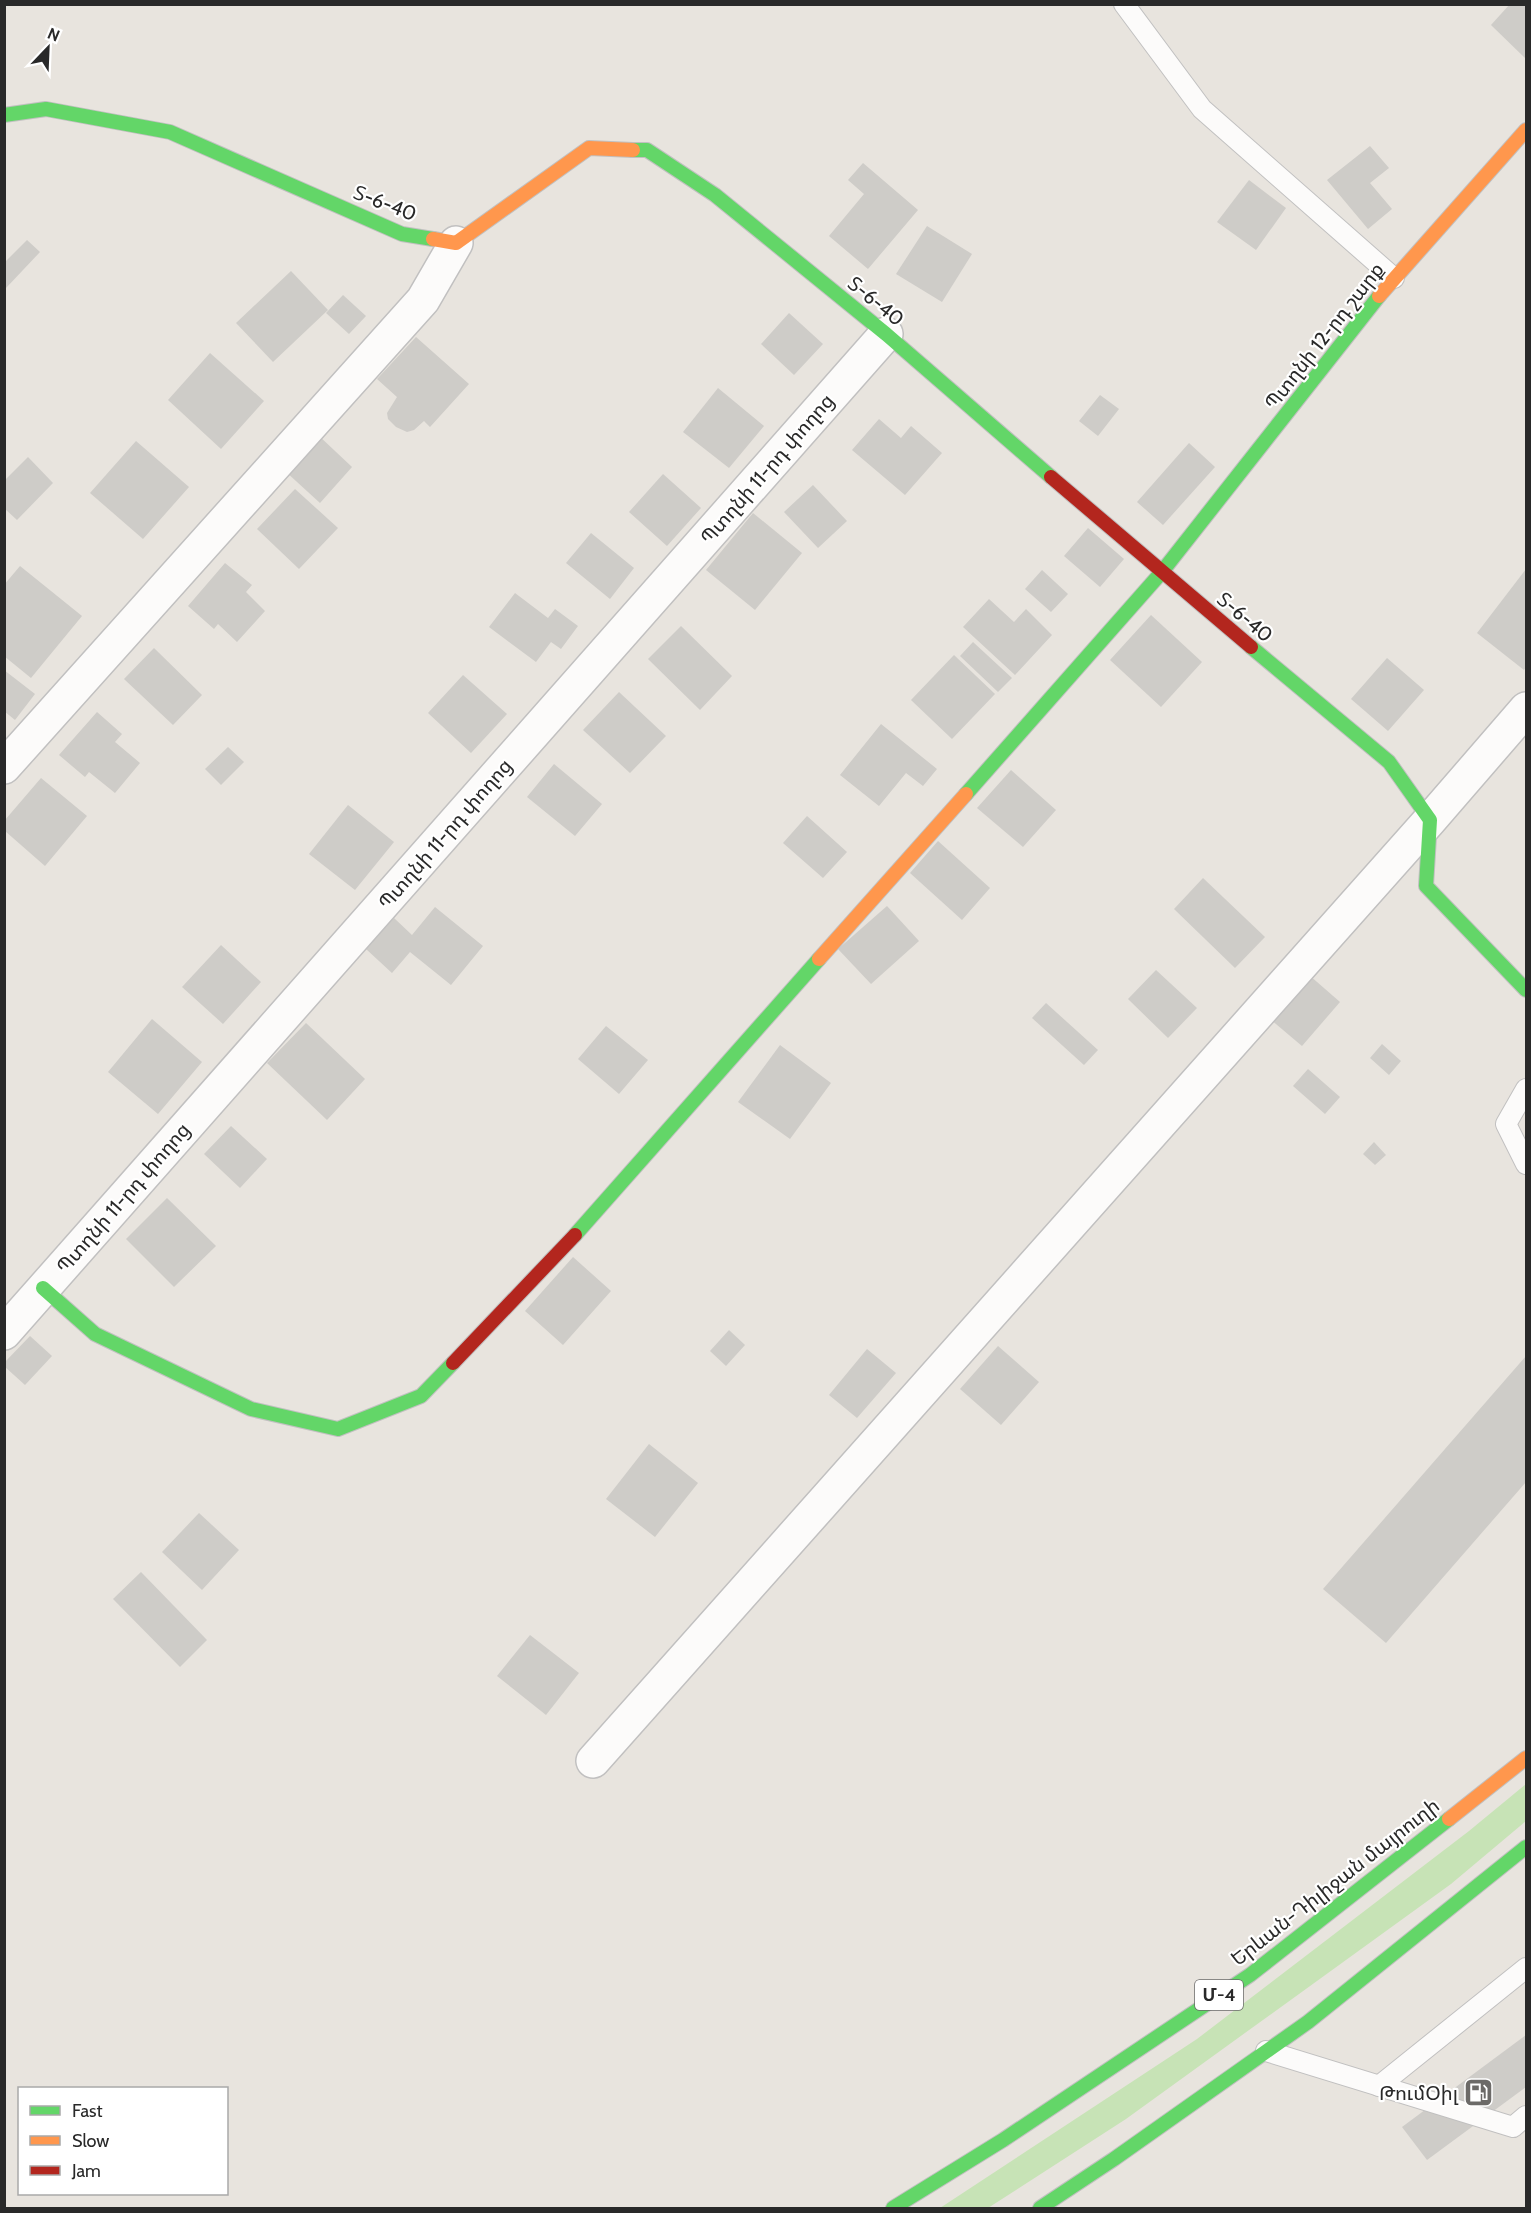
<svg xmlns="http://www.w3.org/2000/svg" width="1531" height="2213" font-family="Cabin,'Noto Sans Armenian',sans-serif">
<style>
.green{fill:#c7e3b6}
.building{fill:#ceccc8}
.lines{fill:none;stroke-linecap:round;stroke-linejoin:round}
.lane-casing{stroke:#c1c0c0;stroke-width:22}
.street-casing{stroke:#c1c0c0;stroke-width:36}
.fast-casing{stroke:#c1c0c0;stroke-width:16}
.slow-casing{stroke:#c1c0c0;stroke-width:16}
.jam-casing{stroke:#c1c0c0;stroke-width:16}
.lane{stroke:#fcfbfa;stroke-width:20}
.street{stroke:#fcfbfa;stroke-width:33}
.fast{stroke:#63d668;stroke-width:14}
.slow{stroke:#ff974d;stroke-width:14}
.jam{stroke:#b3261e;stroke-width:14}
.labels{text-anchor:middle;stroke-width:4.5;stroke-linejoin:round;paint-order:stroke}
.shield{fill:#fff;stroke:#696969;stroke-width:1.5}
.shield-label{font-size:18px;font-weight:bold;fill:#292929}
.street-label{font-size:20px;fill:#292929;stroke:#fff}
.poi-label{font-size:20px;fill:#292929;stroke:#fff;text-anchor:end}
</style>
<rect width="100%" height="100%" fill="#e8e4de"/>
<polygon class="green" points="1526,1784 1526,1821 1451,1884 1126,2119 988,2208 940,2208 1197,2039 1469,1831"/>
<g class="building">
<polygon points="1510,4 1526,4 1526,59 1491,25"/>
<polygon points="1370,146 1389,168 1370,183 1392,209 1368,229 1327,180"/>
<polygon points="863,163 918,210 868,269 829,236 864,194 848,180"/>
<polygon points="1249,180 1286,208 1256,250 1217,222"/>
<polygon points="927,226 972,254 942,302 896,274"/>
<polygon points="27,240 40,252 6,288 4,263"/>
<polygon points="291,271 328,310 273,362 236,323"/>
<polygon points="343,295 366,316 349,334 326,313"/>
<polygon points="789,313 823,344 794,375 761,344"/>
<polygon points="416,337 469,384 430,427 424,421 414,430 407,432 396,427 388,419 387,413 397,397 377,379"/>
<polygon points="210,353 264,401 221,449 168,400"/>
<polygon points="718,388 764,426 729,468 683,432"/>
<polygon points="1100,395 1119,409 1098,436 1079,421"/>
<polygon points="879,419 901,438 911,426 942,453 905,495 852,450"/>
<polygon points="318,435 352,467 320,503 285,471"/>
<polygon points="136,441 189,487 143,539 90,493"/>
<polygon points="1189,443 1215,467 1163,525 1137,502"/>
<polygon points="28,457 53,483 17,520 4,508 4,481"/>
<polygon points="663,474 701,508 667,546 629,512"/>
<polygon points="813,485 847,521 818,548 784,512"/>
<polygon points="295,489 338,528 299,569 257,529"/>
<polygon points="753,513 802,553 755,610 706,570"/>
<polygon points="1088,528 1124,559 1100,587 1064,556"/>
<polygon points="591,533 634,568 610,599 566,563"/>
<polygon points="225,563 252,585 246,592 265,611 237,642 218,624 214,629 188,606"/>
<polygon points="20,566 82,616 31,678 4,656 4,585"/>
<polygon points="1526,569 1526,667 1524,670 1477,633"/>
<polygon points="1042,570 1068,594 1051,612 1025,589"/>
<polygon points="515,593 548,618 555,609 578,626 561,649 551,642 536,662 489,627"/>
<polygon points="989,599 1014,622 1026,609 1052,635 1015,675 963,627"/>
<polygon points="1151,615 1202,662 1161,707 1110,660"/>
<polygon points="681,626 732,676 700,710 648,659"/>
<polygon points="973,642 1012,678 998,692 960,656"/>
<polygon points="154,648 202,695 173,725 124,679"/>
<polygon points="954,655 995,694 952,739 911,700"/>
<polygon points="1387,658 1424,690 1388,731 1351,699"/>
<polygon points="4,670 35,694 15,720 4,711"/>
<polygon points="463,675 507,714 471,753 428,713"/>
<polygon points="619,692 666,736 630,773 583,730"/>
<polygon points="97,712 122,734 115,742 140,763 115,793 89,772 85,777 59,755"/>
<polygon points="881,724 937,769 923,786 906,773 879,806 840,775"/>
<polygon points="228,747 244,762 221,785 205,769"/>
<polygon points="554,764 602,804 575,836 527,797"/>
<polygon points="1011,770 1056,810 1023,847 977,808"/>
<polygon points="41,778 87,816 45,866 5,831 5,820"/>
<polygon points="348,805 394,842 355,890 309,854"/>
<polygon points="807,816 847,852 823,878 783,843"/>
<polygon points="938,841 990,888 962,920 910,873"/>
<polygon points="1203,878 1265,937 1235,968 1174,909"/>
<polygon points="887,906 919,941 871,984 838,949"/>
<polygon points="435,907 483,946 451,985 410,952 392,973 366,949 394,918 412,935"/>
<polygon points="221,945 261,982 223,1024 182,987"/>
<polygon points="1156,970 1197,1008 1168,1038 1128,999"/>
<polygon points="1309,975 1340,1002 1302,1046 1270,1019"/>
<polygon points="1046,1003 1098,1050 1084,1065 1032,1018"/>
<polygon points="152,1019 202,1062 158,1114 108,1072"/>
<polygon points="306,1023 365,1079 327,1120 267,1063"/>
<polygon points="606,1026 648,1060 619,1094 578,1059"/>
<polygon points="1382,1044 1401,1061 1389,1075 1370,1058"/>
<polygon points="780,1045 831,1083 790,1139 738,1102"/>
<polygon points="1308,1069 1340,1097 1325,1114 1293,1086"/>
<polygon points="231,1126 267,1159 240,1188 204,1154"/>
<polygon points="1374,1142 1386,1155 1375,1165 1363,1154"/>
<polygon points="167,1198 216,1246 174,1287 126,1239"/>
<polygon points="573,1257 611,1291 563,1345 525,1311"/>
<polygon points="729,1330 745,1345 726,1366 710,1351"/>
<polygon points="30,1336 52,1356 25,1385 4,1366 4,1363"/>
<polygon points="998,1346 1039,1382 1001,1425 960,1389"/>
<polygon points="867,1349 896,1373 857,1418 829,1395"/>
<polygon points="1526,1356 1526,1482 1386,1643 1323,1589"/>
<polygon points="649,1444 698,1483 655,1537 606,1499"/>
<polygon points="199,1513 239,1550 202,1590 162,1552"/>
<polygon points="141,1572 207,1640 180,1667 113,1599"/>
<polygon points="530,1635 579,1673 546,1715 497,1676"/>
<polygon points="1526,2035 1526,2087 1427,2160 1402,2127"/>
</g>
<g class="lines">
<defs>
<g id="lane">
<polyline points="1124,4 1202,109 1394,278"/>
<polyline points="1526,1089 1506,1124 1526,1164"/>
<polyline points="1266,2051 1513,2127 1526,2116"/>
<polyline points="1379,2086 1526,1968"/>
</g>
<g id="street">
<polyline points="4,767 423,300 456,243"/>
<polyline points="4,1333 886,334"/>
<polyline points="593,1761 1430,820 1526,709"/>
</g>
<g id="fast">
<polyline points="4,115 46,109 170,132 402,234 433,239"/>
<polyline points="633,150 647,150 715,195 886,334 1051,477"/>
<polyline points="1251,647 1389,762 1430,820 1426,886 1526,990"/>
<polyline points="966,794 1161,573 1379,296"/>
<polyline points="575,1235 819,959"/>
<polyline points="43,1288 95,1334 251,1409 338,1429 421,1396 453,1363"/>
<polyline points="893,2208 1003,2140 1250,1975 1449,1819"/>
<polyline points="1040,2208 1114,2159 1308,2022 1526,1847"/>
</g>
<g id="slow">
<polyline points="433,239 456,243 589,148 633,150"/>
<polyline points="1379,296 1526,130"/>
<polyline points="819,959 966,794"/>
<polyline points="1449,1819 1526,1758"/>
</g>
<g id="jam">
<polyline points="1051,477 1251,647"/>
<polyline points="453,1363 575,1235"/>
</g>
</defs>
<use href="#lane" class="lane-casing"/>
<use href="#street" class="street-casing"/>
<use href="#fast" class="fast-casing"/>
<use href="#slow" class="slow-casing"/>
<use href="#jam" class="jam-casing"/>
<use href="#lane" class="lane"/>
<use href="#street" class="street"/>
<use href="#fast" class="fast"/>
<use href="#slow" class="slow"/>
<use href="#jam" class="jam"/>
</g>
<defs>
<symbol id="fuel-square" viewBox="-11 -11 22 22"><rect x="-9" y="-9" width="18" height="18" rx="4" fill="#6c6a68" stroke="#fff"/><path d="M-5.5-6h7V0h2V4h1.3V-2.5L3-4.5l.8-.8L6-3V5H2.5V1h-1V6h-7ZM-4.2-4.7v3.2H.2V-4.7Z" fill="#fff"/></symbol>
</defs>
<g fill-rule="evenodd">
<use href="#fuel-square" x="1462" y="2076" width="33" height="33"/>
</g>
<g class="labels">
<rect class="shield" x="1195" y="1980" width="48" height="30" rx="4.5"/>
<g class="shield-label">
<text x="1219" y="2001">Մ-4</text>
</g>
<g class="street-label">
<text transform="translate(385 203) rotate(21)" y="7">Տ-6-40</text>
<text transform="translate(876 301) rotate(39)" y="7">Տ-6-40</text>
<text transform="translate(1324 336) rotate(-52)" y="7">Պտղնի 12-րդ շարք</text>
<text transform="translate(767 469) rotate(-49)" y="7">Պտղնի 11-րդ փողոց</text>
<text transform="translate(1245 617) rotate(40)" y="7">Տ-6-40</text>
<text transform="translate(445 834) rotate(-49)" y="7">Պտղնի 11-րդ փողոց</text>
<text transform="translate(123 1198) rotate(-49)" y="7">Պտղնի 11-րդ փողոց</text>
<text transform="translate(1335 1882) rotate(-38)" y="7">Երևան-Դիլիջան մայրուղի</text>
</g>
<g class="poi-label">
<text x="1458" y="2100">ԹումՕիլ</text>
</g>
</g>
<rect width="1531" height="2213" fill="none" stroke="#292929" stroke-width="12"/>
<rect x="18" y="2087" width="210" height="108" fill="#ffffff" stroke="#a9a9a9" stroke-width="1.5"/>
<rect x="30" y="2106" width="30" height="9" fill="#63d668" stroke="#a9a9a9" stroke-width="1.5"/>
<text x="72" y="2117" font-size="18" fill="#292929">Fast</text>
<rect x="30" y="2136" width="30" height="9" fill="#ff974d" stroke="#a9a9a9" stroke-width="1.5"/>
<text x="72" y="2147" font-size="18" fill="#292929">Slow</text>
<rect x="30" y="2166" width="30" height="9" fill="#b3261e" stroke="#a9a9a9" stroke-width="1.5"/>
<text x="72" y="2177" font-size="18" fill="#292929">Jam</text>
<g transform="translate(48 48) rotate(23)" stroke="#ffffff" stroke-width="4.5" paint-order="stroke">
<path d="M0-4.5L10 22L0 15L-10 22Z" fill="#292929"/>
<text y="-9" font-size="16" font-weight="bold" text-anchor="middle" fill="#292929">N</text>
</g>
</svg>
